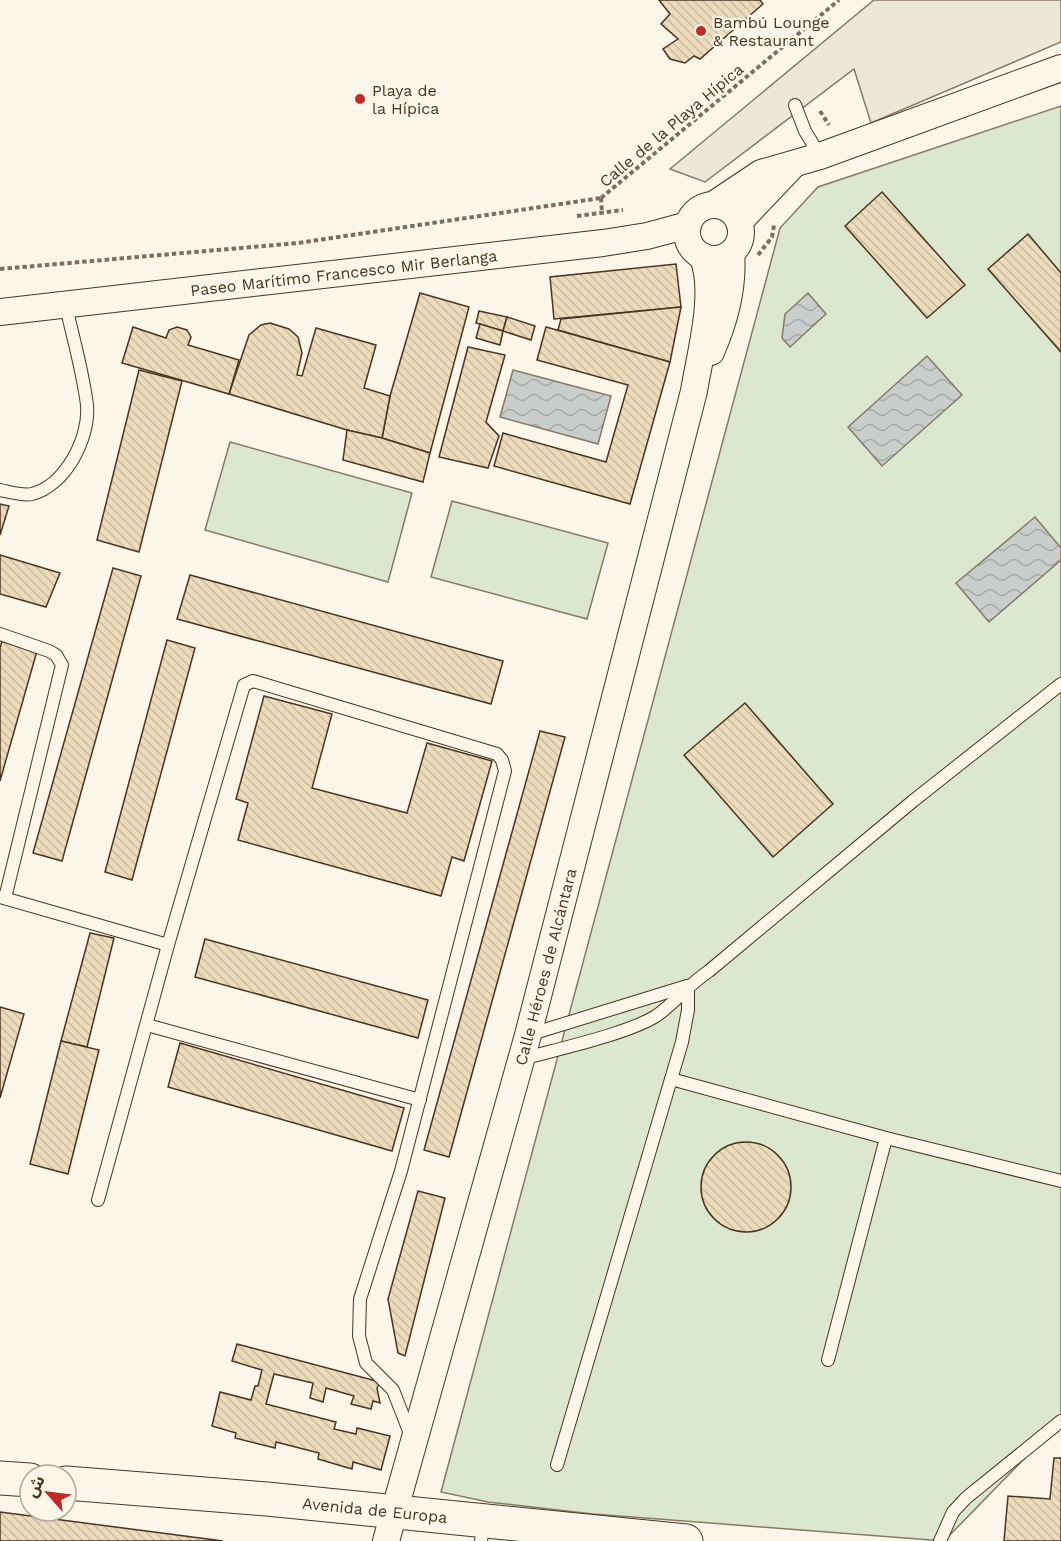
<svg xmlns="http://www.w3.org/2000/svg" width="1061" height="1541" font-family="'Work Sans','Noto Sans Arabic',sans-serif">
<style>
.green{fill:#dce7d0;stroke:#887966;stroke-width:1.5}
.parking{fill:#ede7d9;stroke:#887966;stroke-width:1.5}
.water{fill:url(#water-waves);stroke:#887966;stroke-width:1.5}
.building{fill:url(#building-back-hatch);stroke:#4a3520;stroke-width:1.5}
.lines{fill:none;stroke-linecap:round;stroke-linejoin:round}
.service-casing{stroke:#4a3520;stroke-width:14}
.minor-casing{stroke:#4a3520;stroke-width:28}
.primary-casing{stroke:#4a3520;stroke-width:35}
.path{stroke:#7f6f5c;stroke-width:4;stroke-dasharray:4.5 3;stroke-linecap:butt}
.service{stroke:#fbf6e9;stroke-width:12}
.minor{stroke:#fbf6e9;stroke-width:26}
.primary{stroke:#fbf6e9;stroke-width:33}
.poi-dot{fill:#c62828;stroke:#fbf6e9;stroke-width:2}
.labels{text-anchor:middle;stroke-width:4.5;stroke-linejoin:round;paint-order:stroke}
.poi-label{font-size:16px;fill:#4a3520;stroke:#fbf6e9;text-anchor:start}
.street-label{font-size:16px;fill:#4a3520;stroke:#fbf6e9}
</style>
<defs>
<pattern id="water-waves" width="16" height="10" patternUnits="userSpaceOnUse" patternTransform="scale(1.5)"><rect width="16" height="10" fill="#c9cecd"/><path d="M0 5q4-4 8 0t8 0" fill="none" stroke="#a5a8a6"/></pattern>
<pattern id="building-back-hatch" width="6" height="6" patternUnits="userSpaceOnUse" patternTransform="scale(1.5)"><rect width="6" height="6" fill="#ecdcbc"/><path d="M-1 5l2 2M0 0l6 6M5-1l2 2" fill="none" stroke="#ccbda1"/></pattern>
</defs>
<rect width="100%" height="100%" fill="#fbf6e9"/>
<g class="green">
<polygon points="1061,106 1061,1421 944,1541 593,1514 488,1502 441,1492 780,228 818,187"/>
<polygon points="230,442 412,493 388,582 205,530"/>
<polygon points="452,501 608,543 587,619 431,577"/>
</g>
<polygon class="parking" points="874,0 1061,0 1061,42 871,123 854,69 705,182 670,169"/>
<g class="water">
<polygon points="808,293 826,314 790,347 782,338 785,314"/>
<polygon points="927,356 962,395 882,466 848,427"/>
<polygon points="513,370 611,396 598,444 500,417"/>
<polygon points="1035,517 1061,548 1061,560 989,622 956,583"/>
</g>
<g class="building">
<polygon points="659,0 760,0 763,4 700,59 694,56 685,63 670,59 663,49 678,39 661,24 670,14"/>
<polygon points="882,192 965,285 927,318 845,226"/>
<polygon points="1028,234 1061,273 1061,352 988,269"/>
<polygon points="676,264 681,307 554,319 550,277"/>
<polygon points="420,293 469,307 430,453 382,438 390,396"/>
<polygon points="681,307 670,362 558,330 561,319"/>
<polygon points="479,311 507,317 503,331 476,323"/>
<polygon points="507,317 535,326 531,340 503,331"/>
<polygon points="270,323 289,329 298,337 302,353 297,375 302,376 316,328 376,345 364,388 390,396 382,438 347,430 229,394 249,335 261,325"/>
<polygon points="480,324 503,331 500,345 476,338"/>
<polygon points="133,327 166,338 169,330 177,327 187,330 191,337 188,345 239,360 229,394 122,363"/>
<polygon points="546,327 670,362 630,504 494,466 503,433 606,462 628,385 537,360"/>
<polygon points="468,347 505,355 486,422 499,436 488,468 439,457"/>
<polygon points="139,370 182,381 139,552 97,540"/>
<polygon points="347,430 382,438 430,453 423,482 343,460"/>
<polygon points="0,504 9,506 0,535"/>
<polygon points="0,555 60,573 46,607 0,594"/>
<polygon points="113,568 141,576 62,861 33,853"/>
<polygon points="190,575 503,661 491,704 177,619"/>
<polygon points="167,640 195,648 132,880 105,872"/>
<polygon points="2,641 37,651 0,781 0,648"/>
<polygon points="264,696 332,714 312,788 407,813 427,743 492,761 464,861 452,857 441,896 238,840 248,803 236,799"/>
<polygon points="745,703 833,804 773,857 684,755"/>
<polygon points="540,731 565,737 449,1157 424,1150"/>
<polygon points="90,933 114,938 87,1047 61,1041"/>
<polygon points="205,939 428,1000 418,1038 195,977"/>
<polygon points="0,1007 24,1014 0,1098"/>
<polygon points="61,1041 99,1050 68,1174 30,1164"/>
<polygon points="180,1043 404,1108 392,1151 168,1087"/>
<circle cx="746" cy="1187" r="45"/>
<polygon points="418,1191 445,1198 405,1356 398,1353 388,1299"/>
<polygon points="237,1344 380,1382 377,1388 380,1403 373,1401 371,1409 351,1404 354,1396 326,1388 323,1402 310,1398 313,1383 274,1374 266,1404 336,1422 334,1429 356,1434 357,1428 390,1436 381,1470 353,1462 352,1469 318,1459 319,1453 276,1442 275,1448 235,1438 236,1433 212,1426 220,1392 251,1400 255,1386 258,1386 262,1370 232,1361"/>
<polygon points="1054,1458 1061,1458 1061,1541 1004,1541 1008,1496 1050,1499"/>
<polygon points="0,1512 223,1541 0,1541"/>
</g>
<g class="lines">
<defs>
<g id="service">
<polyline points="795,105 805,131 820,156"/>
<path d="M0,490C10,492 22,496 32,494C65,486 90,438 87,405C83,372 73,338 66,306"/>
<polyline points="0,634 49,651 56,655 62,665 5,898"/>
<polyline points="0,897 168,945"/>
<polyline points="147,1025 420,1100"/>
<polyline points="528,1035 687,986"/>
<path d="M522,1059C558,1049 627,1034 656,1016C675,1003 689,984 709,971L913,801L1061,684"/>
<polyline points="671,1079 886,1138 1061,1181"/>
<polyline points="98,1200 168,945 244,685 253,681 497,754 502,760 505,771 401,1171 360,1299 359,1336 366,1363 393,1390 411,1436"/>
<polyline points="828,1360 886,1138"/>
<polyline points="557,1465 682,1042 688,1010 688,986"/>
<polyline points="481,1541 484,1521"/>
<polyline points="940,1541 953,1512 966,1498 1061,1421"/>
</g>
<g id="minor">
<polyline points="713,205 761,173 820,156 1061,68"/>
<circle cx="714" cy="232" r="27"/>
<polyline points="739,222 793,165"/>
<path id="s1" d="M0,312L603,243L647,236L688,225"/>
<path d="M711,352C725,320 734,287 731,253"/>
<path id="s2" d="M386,1541L528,1035L694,391C700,354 718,290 702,256"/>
</g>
<g id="primary">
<polyline points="0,1478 30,1480"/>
<path id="s3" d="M66,1483L267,1499L686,1541"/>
</g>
</defs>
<use href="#service" class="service-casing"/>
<use href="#minor" class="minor-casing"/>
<use href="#primary" class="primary-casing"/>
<g class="path">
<polyline points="820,111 829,125"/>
<polyline points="601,198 839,0"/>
<polyline points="601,198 602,213"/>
<polyline points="577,216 623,210"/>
<polyline points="758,255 772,237 774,225"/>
<polyline points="0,269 298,243 601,198"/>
</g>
<use href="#service" class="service"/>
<use href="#minor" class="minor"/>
<use href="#primary" class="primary"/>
</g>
<g class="poi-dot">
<circle cx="701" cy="31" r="6"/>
<circle cx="360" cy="99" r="6"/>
</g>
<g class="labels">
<g class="poi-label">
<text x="713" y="28">Bambú Lounge<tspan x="713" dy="18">&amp; Restaurant</tspan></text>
<text x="372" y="96">Playa de<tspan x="372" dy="18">la Hípica</tspan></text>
</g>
<g class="street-label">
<text transform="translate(671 125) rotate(-40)" y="6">Calle de la Playa Hípica</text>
<text dy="6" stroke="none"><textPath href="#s1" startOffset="346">Paseo Marítimo Francesco Mir Berlanga</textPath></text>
<text dy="6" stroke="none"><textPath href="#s2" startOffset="596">Calle Héroes de Alcántara</textPath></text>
<text dy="6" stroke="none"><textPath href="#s3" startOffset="310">Avenida de Europa</textPath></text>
</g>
</g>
<g transform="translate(48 1493) rotate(298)"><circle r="28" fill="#fbf6e9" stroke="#b4a999" stroke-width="1.5"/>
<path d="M0-4.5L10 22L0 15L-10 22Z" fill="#c62828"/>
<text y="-9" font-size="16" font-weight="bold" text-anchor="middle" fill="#4a3520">ش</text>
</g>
</svg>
